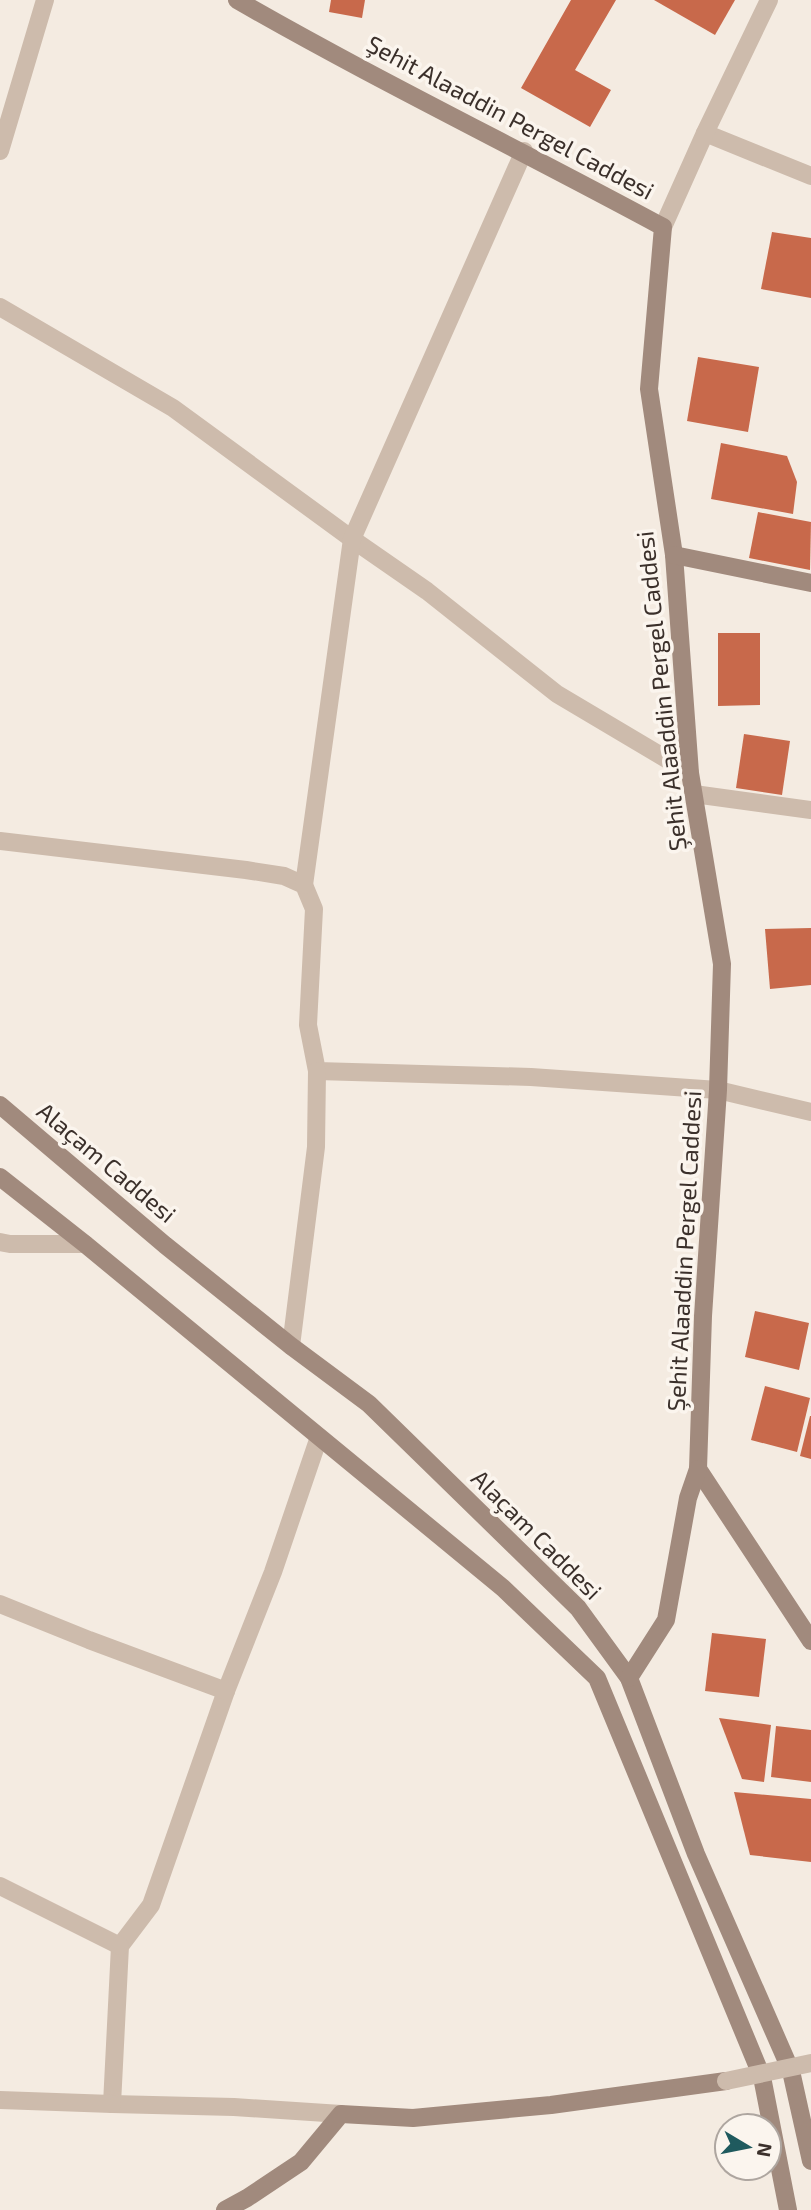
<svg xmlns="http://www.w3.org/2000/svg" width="811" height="2210" font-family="'Exo 2',sans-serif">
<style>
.building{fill:#c8694b}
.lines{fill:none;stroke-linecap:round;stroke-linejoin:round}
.street{stroke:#cdbbac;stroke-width:18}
.secondary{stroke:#a18a7d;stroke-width:18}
.street-bridge{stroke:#cdbbac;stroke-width:18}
.labels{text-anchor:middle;stroke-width:7;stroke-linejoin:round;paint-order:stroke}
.street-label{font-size:24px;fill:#3b302b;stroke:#fbf5ee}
</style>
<rect width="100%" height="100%" fill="#f4ebe1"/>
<g class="building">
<polygon points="331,0 365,0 362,18 329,12"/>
<polygon points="571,0 616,0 575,70 611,90 590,127 521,88"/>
<polygon points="654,0 735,0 715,35"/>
<polygon points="772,232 811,238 811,298 761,289"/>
<polygon points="698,357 759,367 748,432 687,421"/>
<polygon points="721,443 787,456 797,482 793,514 711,499"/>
<polygon points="758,512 811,522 810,570 749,558"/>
<polygon points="718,633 760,633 760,705 718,706"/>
<polygon points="744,734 790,741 782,795 736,788"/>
<polygon points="811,928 811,985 770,989 765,929"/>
<polygon points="755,1311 809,1323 799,1370 745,1357"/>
<polygon points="765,1386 810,1398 797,1452 751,1440"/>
<polygon points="810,1416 811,1416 811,1459 800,1456"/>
<polygon points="712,1633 766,1639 759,1697 705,1691"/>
<polygon points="719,1718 771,1725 764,1782 742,1779"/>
<polygon points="776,1726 811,1730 811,1782 771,1777"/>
<polygon points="734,1792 811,1799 811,1862 750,1855"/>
</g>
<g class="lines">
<g class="street">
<polyline points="705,133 811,176"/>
<polyline points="0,151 45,0"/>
<polyline points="663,227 705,133 769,0"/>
<polyline points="0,307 173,408 352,539 427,591 557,694 690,773"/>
<polyline points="694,794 811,810"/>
<polyline points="0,841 246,870 284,876 304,885 314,909 308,1025 317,1071 531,1077 718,1090 811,1112"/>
<polyline points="304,885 352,539 524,151"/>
<polyline points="0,1242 10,1244 85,1244"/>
<polyline points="291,1346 316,1147 317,1071"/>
<polyline points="319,1437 273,1572 226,1691 151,1905 120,1946 112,2104 234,2107 341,2114"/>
<polyline points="0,1604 89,1640 226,1691"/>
<polyline points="0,1886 120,1946"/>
<polyline points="0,2100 112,2104"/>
</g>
<g class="secondary">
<path d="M237,0C376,80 521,150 663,227L649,389L674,555L690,773L722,964L718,1090L703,1316L698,1469L811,1641"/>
<polyline points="674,555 811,583"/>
<polyline points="0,1105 165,1245 291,1346 369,1404 578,1608 629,1678 696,1854 791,2071 811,2161"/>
<polyline points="0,1177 85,1244 503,1588 597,1678 762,2077 788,2210"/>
<polyline points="629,1678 666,1620 688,1498 698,1469"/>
<polyline points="225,2210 247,2198 301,2162 341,2114 413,2118 551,2105 726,2081"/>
</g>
<polyline class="street-bridge" points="726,2081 811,2063"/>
</g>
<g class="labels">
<g class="street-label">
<text transform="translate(510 118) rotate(28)" y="8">Şehit Alaaddin Pergel Caddesi</text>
<text transform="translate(662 691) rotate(-96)" y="8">Şehit Alaaddin Pergel Caddesi</text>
<text transform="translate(106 1163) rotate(40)" y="8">Alaçam Caddesi</text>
<text transform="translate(685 1251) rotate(-87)" y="8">Şehit Alaaddin Pergel Caddesi</text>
<text transform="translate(536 1535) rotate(45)" y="8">Alaçam Caddesi</text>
</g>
</g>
<g transform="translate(748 2147) rotate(100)"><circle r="33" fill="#fbf5ee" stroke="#aea6a0" stroke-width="2"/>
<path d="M0-5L12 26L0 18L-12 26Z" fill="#1f5a5e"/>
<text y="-10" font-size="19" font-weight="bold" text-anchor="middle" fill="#3b302b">N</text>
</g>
</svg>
